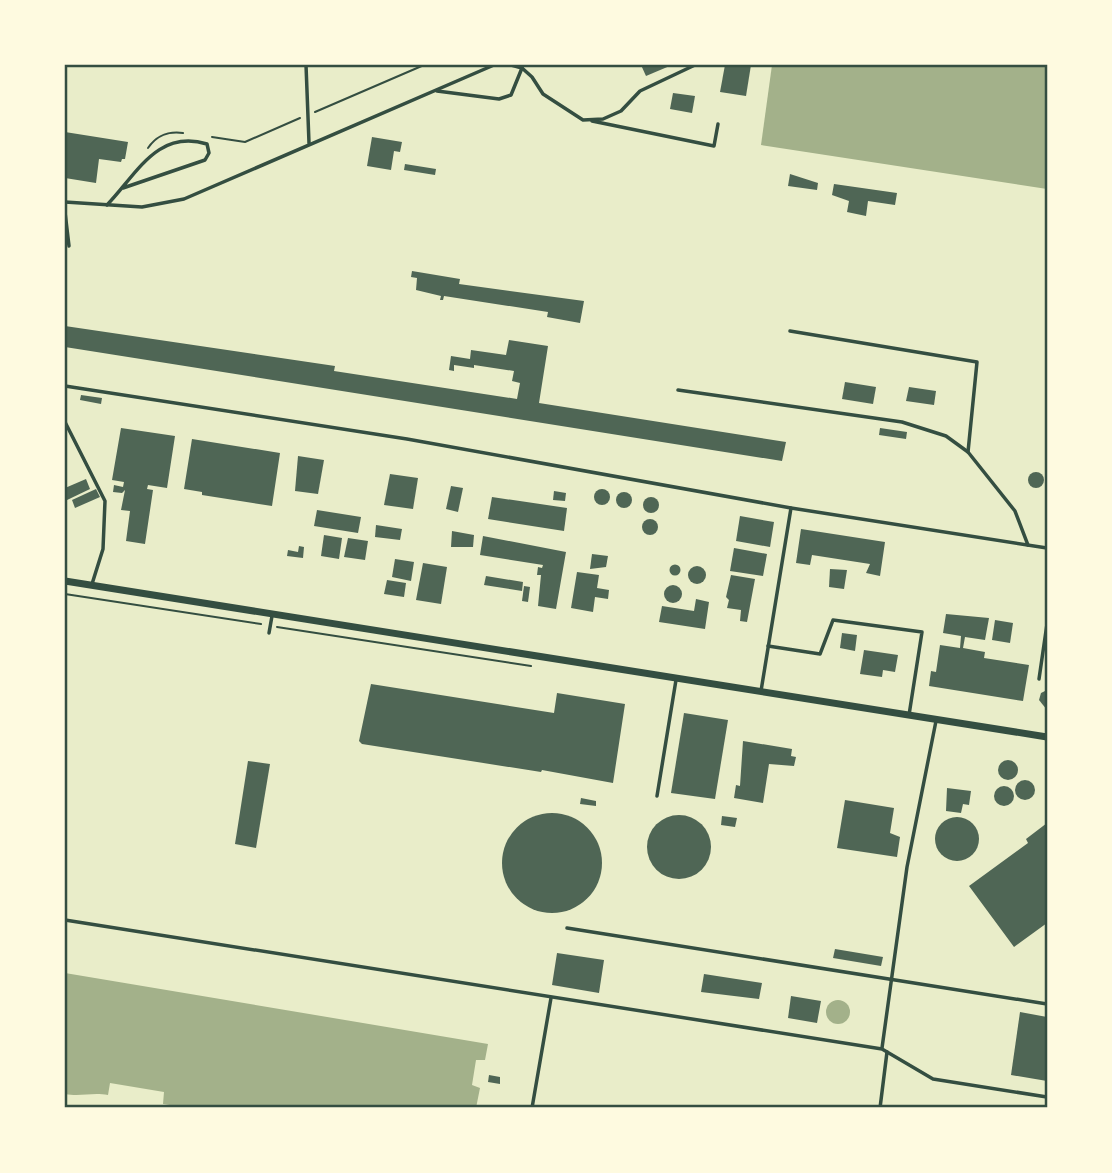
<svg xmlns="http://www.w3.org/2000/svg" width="1112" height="1173" font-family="'Golos Text',sans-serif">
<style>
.water{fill:#a3b18a}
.building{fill:#4f6655}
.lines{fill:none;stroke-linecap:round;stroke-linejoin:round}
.path{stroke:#344e41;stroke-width:2}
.service{stroke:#344e41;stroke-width:3.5}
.minor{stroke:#344e41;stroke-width:7}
.neatline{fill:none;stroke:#344e41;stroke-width:2.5}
</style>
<rect width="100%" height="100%" fill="#e9edc9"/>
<g class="water">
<polygon points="772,65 1047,65 1047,189 761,145"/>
<path d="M65,973L488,1044L485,1060H476L472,1085L480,1088L476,1108H189L163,1104L164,1092L110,1083L108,1095C92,1092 81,1097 65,1094Z"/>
<circle cx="838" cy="1012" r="12"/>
</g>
<g class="building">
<polygon points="641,65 672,65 646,76"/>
<polygon points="725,65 751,65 746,96 720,92"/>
<polygon points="673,93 695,96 692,113 670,109"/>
<polygon points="65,132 128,142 125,159 122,159 121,162 99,159 96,183 65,178"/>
<polygon points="372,137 402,142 400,152 394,151 391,170 367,166"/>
<polygon points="405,164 436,169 435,175 404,170"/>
<polygon points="790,174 818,183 817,190 788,186"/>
<polygon points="834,184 897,193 895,205 868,201 866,216 847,212 849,201 832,195"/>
<polygon points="412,271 460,279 459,284 584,301 580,323 547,317 548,312 444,296 443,300 440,300 441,296 416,290 417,278 411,277"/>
<polygon points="65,326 335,366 334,371 517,399 520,383 512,381 514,371 474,365 474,368 454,365 454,371 449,370 451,356 470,359 471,350 506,355 509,340 548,346 539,403 786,442 782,461 65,347"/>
<polygon points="845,382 876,387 873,404 842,399"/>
<polygon points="909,387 936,391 934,405 906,401"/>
<polygon points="81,395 102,398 101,404 80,400"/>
<polygon points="121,428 175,436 167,488 148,485 147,489 153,490 145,544 126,541 130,511 121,510 125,490 122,493 113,492 114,485 123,487 124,482 112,480"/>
<polygon points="880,428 907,432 906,439 879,435"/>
<polygon points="192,439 280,453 272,506 202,495 202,492 184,489"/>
<polygon points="298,456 324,460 318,494 295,491"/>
<circle cx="1036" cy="480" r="8"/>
<polygon points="390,474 418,478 413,509 384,505"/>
<polygon points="86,479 90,489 65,501 65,488"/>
<polygon points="451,486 463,488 458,512 446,509"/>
<polygon points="96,489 100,497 75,508 72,500"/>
<circle cx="602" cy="497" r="8"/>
<polygon points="554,491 566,493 565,501 553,500"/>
<circle cx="624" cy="500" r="8"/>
<polygon points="492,497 567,508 564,531 488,519"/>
<circle cx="651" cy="505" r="8"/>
<polygon points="317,510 361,517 358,533 314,526"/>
<polygon points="740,516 774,522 770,547 736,541"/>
<circle cx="650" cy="527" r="8"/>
<polygon points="376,525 402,529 400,540 375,537"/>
<polygon points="801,529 885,542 880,576 866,573 870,564 812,555 810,565 796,563"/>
<polygon points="452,531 474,535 473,547 451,547"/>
<polygon points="324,535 342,538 339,559 321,556"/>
<polygon points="483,536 566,552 556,609 538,606 541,575 537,575 538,567 542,568 543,565 480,555"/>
<polygon points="348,538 368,541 365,560 344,557"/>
<polygon points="299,546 304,547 303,558 287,556 288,550 298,552"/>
<polygon points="734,548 767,554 763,576 730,571"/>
<polygon points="592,554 608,556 606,567 590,569"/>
<polygon points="395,559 414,562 411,581 392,577"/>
<polygon points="423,563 447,567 441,604 416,600"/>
<circle cx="675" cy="570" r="5.5"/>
<circle cx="697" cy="575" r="9"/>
<polygon points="830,569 847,570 844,589 829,587"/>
<polygon points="577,572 599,575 597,588 609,590 608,599 595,597 593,612 571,608"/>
<polygon points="731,575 755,579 747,622 740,621 741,610 727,608 729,600 726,597"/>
<polygon points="486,576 523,582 522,591 484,585"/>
<polygon points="387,580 406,583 404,597 384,594"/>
<circle cx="673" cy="594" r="9"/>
<polygon points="524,586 530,587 528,602 522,601"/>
<polygon points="696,599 709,602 705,629 659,622 662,606 694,611"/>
<polygon points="946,614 989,618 985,640 965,637 963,648 985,652 984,658 1029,665 1023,701 929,686 931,671 936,672 940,645 960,648 961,636 943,633"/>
<polygon points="995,620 1013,623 1010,643 992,640"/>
<polygon points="842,633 857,635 855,651 840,648"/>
<polygon points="864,650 898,655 895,672 883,670 882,677 860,674"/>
<polygon points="371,684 554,713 557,693 625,704 613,783 542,770 541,772 362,744 359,741"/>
<polygon points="1047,690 1047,710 1039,700 1041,693"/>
<polygon points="684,713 728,720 715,799 671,793"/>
<polygon points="743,741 792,749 791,756 796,757 794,766 769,764 763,803 734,798 736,785 740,786"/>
<circle cx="1008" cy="770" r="10"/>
<polygon points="248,761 270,764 256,848 235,844"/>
<circle cx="1025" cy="790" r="10"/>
<circle cx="1004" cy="796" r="10"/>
<polygon points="947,788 971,791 969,805 963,804 961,813 946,811"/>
<polygon points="581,798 596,801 596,806 580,804"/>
<polygon points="845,800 894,808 890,833 900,837 897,857 837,848"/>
<circle cx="552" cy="863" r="50"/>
<circle cx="679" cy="847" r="32"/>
<polygon points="722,816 737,818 735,827 721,825"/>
<circle cx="957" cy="839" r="22"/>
<polygon points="1047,823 1047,923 1014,947 969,886 1028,843 1026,839"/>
<polygon points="835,949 883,957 881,966 833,958"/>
<polygon points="557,953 604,960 599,993 552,985"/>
<polygon points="704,974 762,983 759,999 701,992"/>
<polygon points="791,996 821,1001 817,1023 788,1018"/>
<polygon points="1020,1012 1047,1017 1047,1081 1011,1075"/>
<polygon points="489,1075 500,1077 500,1084 488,1082"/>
</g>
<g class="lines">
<g class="path">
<polyline points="315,112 424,65"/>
<polyline points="212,137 245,142 300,118"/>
<path d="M148,148C157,135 168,131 183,133"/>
<polyline points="65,594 261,624"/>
<polyline points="277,627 531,666"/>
</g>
<g class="service">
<polyline points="306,65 309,143"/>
<polyline points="522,68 532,77 543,94 583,120 603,119 621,111 640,91 695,65"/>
<polyline points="437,91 499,99 511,95 522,68 511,65"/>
<polyline points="592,121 714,146 718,124"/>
<polyline points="65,202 142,207 184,199 494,65"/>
<path d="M107,205C137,174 157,129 207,144L209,153L205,160L123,188"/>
<polyline points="65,212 69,246"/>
<polyline points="790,331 977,362 968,452 1015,511 1028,545"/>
<polyline points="65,386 407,439 791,508 1047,548"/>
<polyline points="678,390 902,422 946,436 968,452"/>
<polyline points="65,422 105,501 103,549 92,584"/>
<polyline points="269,633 272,616"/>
<polyline points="768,646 820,654 833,620 922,632 909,715"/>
<polyline points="1039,679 1047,624"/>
<polyline points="761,691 791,508"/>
<polyline points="657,796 676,680"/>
<polyline points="65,920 882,1049 933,1079 1047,1097"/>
<polyline points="567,928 1047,1004"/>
<polyline points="882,1048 907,867 936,721"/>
<polyline points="532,1108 551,998"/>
<polyline points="880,1108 887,1052"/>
</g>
<polyline class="minor" points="65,581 1047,737"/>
</g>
<rect width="1112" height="1173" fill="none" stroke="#fefae0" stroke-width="133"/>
<rect x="66" y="66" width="980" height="1040" class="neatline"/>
</svg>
